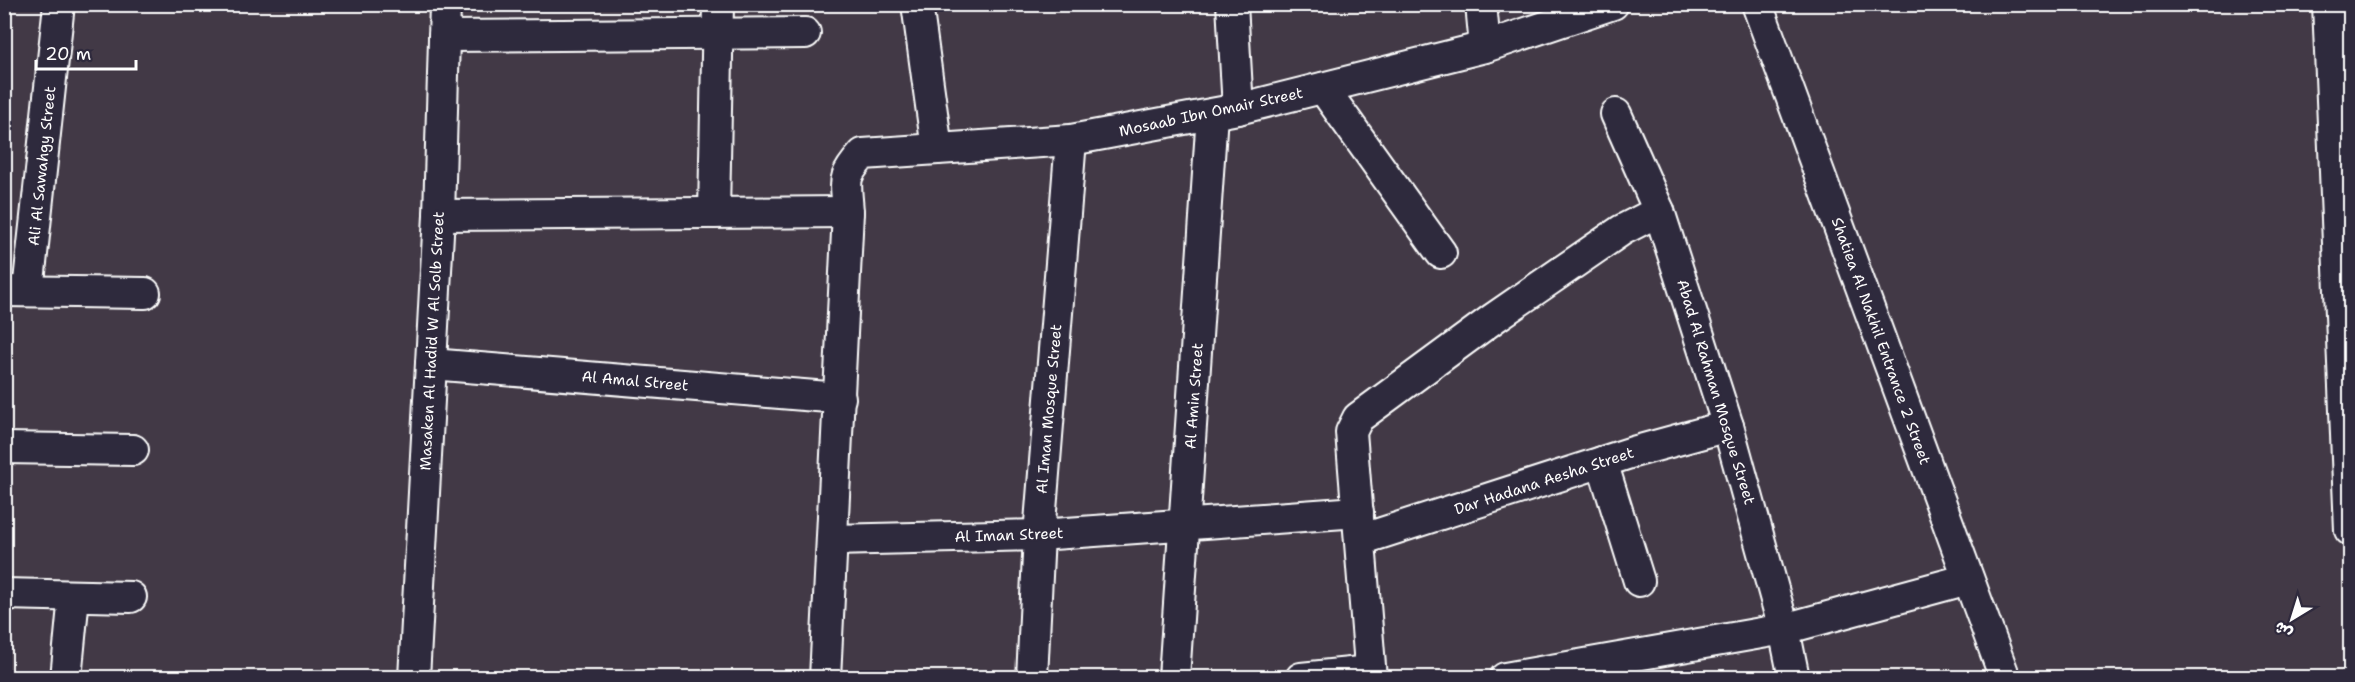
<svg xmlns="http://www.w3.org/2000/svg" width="2355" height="682" font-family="'Shantell Sans','Playpen Sans Arabic',sans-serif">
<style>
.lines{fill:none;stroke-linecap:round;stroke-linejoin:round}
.street-casing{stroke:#fff;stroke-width:34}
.street{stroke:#2f2a3d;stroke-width:30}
.labels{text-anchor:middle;stroke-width:4.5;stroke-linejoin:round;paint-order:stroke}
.street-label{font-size:15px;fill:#fff;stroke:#2f2a3d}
</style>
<rect width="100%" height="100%" fill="#423946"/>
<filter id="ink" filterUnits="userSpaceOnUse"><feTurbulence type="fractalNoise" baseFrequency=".0167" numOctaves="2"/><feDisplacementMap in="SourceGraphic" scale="12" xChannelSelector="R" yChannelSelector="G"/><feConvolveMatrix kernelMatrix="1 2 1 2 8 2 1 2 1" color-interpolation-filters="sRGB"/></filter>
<g filter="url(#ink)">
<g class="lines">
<defs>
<g id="street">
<polyline points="917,4 937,149"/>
<polyline points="1232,4 1238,109"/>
<polyline points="1481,4 1485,47"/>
<polyline points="1757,4 2005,678"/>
<polyline points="2328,4 2350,530"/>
<polyline points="444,36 805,33"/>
<polyline points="1323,88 1441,253"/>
<polyline points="1616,114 1659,211 1728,426 1784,629 1794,678"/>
<polyline points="714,213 718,4"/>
<polyline points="439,215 848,212"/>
<polyline points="4,291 145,293"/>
<polyline points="28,291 59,4"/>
<polyline points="431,364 840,398"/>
<polyline points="4,448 133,450"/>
<polyline points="1602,462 1639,581"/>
<polyline points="833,540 1039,535 1358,512"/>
<polyline points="1360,540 1633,452 1728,426"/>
<polyline points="4,594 131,597"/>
<polyline points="66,678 74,596"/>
<polyline points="414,678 439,215 445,4"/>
<path d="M825,678L848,212C846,179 841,179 863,154L1071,140L1238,109L1485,47L1613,4"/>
<polyline points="1032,678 1039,535 1071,140"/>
<polyline points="1174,678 1212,114"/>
<polyline points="1301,678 1370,671"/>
<polyline points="1371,678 1351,432 1358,418 1494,318 1622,230 1659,211"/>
<polyline points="1505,678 1784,629 1968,579"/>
</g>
</defs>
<use href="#street" class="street-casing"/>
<use href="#street" class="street"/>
</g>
</g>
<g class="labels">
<g class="street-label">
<text transform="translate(1211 112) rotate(-12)" y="5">Mosaab Ibn Omair Street</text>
<text transform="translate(42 166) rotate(-84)" y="5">Ali Al Sawahgy Street</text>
<text transform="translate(432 341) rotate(-87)" y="5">Masaken Al Hadid W Al Solb Street</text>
<text transform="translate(1881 341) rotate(70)" y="5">Shatiea Al Nakhil Entrance 2 Street</text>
<text transform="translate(635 381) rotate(5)" y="5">Al Amal Street</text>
<text transform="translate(1716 392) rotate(73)" y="5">Abad Al Rahman Mosque Street</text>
<text transform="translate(1194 396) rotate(-86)" y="5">Al Amin Street</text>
<text transform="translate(1049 409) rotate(-85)" y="5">Al Iman Mosque Street</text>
<text transform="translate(1544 481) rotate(-18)" y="5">Dar Hadana Aesha Street</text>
<text transform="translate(1009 535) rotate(-2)" y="5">Al Iman Street</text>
</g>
</g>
<rect width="2355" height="682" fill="none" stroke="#2f2a3d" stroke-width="24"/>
<rect x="12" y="12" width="2331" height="658" fill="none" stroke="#fff" stroke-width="2" filter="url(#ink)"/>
<g transform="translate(2292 619) rotate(218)" stroke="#2f2a3d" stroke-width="4.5" paint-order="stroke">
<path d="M0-4.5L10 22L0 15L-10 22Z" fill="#ffffff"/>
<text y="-9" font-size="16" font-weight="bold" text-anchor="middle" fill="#ffffff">ش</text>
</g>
<path d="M36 60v9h100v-9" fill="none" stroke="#ffffff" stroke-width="3"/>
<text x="45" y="60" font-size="18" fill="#ffffff" stroke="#2f2a3d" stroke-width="4.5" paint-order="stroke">20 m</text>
</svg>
